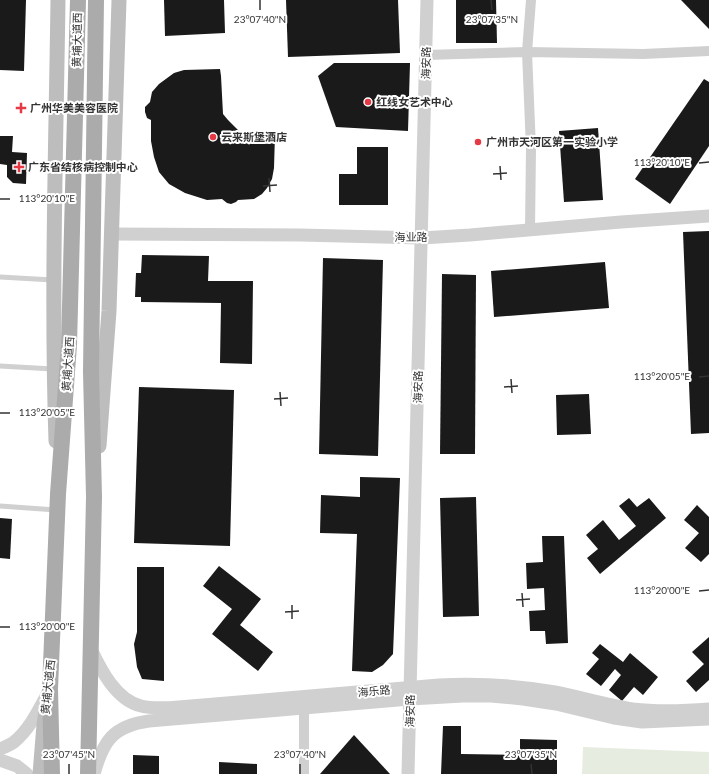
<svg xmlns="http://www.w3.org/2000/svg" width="709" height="774" font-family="Lato,'Noto Sans SC',sans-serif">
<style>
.green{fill:#e6ecdf}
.building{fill:#1a1a1a}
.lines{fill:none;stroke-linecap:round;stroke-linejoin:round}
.service{stroke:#d0d0d0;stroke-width:5}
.minor{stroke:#d0d0d0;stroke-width:10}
.tertiary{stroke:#d0d0d0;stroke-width:13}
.secondary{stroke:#bdbdbd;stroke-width:15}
.primary{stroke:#ababab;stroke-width:16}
.ticks{fill:none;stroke:#333;stroke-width:1.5}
.poi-dot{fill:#e63946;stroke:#fff;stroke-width:1.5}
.labels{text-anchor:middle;stroke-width:4;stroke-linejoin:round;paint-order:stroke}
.street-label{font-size:11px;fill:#333;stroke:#fff}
.poi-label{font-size:11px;font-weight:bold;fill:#333;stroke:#fff;text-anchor:start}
.ticks-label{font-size:10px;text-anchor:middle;fill:#333;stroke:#fff;stroke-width:4;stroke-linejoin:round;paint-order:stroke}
</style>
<rect width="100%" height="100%" fill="#fff"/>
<polygon class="green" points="583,747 709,752 709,774 582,774"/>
<g class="building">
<polygon points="0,0 26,0 24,71 0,70"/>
<polygon points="164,0 224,0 225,33 165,36"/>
<polygon points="286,0 398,0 400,53 288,57"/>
<polygon points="456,0 496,0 497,43 456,43"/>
<polygon points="681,0 709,0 709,29"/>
<polygon points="334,63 410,63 408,131 336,127 318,76"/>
<polygon points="220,69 221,76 223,114 228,120 239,131 275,134 274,168 272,179 267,188 262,194 254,199 238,200 236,202 231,204 227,203 222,199 207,200 185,193 169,184 159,172 154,157 151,141 151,120 147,118 145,112 145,107 150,102 152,92 159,84 174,73 184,70"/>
<polygon points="704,79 709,82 709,146 670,204 635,179"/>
<polygon points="598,128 603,200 564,202 559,131"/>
<polygon points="0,136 13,136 12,152 27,153 26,184 13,183 7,177 7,165 0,164"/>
<polygon points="357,147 388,147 388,205 339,205 339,174 357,174"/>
<polygon points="709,231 709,433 691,434 683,232"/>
<polygon points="142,255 209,256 208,281 253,281 252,364 220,363 221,303 141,302 141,297 135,297 136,273 141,273"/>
<polygon points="323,258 383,260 378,456 319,454"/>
<polygon points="605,262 609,308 494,317 491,271"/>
<polygon points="442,274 476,275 475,454 440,454"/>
<polygon points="139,387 234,390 230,546 134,543"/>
<polygon points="589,394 591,434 557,435 556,395"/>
<polygon points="360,477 400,478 393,654 383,665 372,672 352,671 357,534 320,533 321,495 360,497"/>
<polygon points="476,497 479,616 443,617 440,498"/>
<polygon points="629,498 637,507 649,498 666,518 600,574 587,558 598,549 586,535 603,520 619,540 636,526 619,506"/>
<polygon points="697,505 709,517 709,554 701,562 685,548 699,533 684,520"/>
<polygon points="0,518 12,519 10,559 0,558"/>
<polygon points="542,536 564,536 568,643 546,644 545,631 530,631 529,611 545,610 544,588 527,589 526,563 543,562"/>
<polygon points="219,566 261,599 240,625 273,652 258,671 212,634 232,609 203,586"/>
<polygon points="137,567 164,567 164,681 142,679 137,667 134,644 137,632"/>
<polygon points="709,637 709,680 696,692 686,681 704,664 692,652"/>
<polygon points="600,644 623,662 630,653 658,677 643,695 634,687 622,701 609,690 621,675 615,669 601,686 586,674 599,659 592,653"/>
<polygon points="443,726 461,726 461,754 520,755 520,739 557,740 557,774 441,774"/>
<polygon points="354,735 390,774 320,774"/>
<polygon points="133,755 159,756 159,774 133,774"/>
<polygon points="219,762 257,764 257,774 219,774"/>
</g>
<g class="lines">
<g class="service">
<polyline points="0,277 53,280"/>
<polyline points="0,366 53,369"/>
<polyline points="0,506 56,510"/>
</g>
<g class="minor">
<polyline points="426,55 527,52 643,54 709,51"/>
<polyline points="530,229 531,149 527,52 531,0"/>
<polyline points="304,774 304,708"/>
</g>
<g class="tertiary">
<polyline points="112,234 300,235 422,238 470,235 621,222 709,216"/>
<path d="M91,649C101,670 116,700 141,706C153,709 167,708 179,707L439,685C478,683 516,685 555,692C581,697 606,705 633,709C658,712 684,711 709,709"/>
<path d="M0,749C5,747 10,745 14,742C31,728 40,707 50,689"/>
<polyline points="0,760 17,766 27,774"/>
<path d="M94,774C103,741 113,726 149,721L410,699L463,696H491L523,699L556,704L614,718L642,722L709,719"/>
<polyline points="408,774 427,0"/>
</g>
<g class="secondary">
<path d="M56,441C51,294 56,147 58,0"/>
<polyline points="99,446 109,311 119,0"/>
<polyline points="40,774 44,725 46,712"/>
</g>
<g class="primary">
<polyline points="52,774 50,689 58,494 69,345 78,0"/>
<polyline points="88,774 94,497 91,372 96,0"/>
</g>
</g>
<path class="ticks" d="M260,0V10M491,0L492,10M699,163L709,162M500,166L501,180M493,174L507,173M269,178L270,192M263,186L277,185M0,199H10M699,377L709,376M511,379L512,393M504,387L518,386M280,392L281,406M274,399L288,398M0,413H10M699,591L709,590M522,593L523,607M516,600L530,599M292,605V619M285,612L299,611M0,627H10M69,764V774M300,764V774M531,764L532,774"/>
<g class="poi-dot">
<circle cx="368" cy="102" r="4"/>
<path d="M19 102h4v4h4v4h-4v4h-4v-4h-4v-4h4z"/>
<circle cx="213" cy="137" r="4"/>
<circle cx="478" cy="142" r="4"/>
<path d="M17 161h4v4h4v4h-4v4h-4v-4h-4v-4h4z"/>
</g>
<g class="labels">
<g class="street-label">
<text transform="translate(77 40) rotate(-89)" y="4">黄埔大道西</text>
<text transform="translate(426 63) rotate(-89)" y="4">海安路</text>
<text x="411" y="241">海业路</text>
<text transform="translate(68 364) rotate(-86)" y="4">黄埔大道西</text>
<text transform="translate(418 387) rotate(-89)" y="4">海安路</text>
<text transform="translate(48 687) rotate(-84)" y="4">黄埔大道西</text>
<text transform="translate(374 691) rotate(-5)" y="4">海乐路</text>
<text transform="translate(410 711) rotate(-89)" y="4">海安路</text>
</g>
<g class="poi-label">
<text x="376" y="106">红线女艺术中心</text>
<text x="30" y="112">广州华美美容医院</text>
<text x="221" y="141">云来斯堡酒店</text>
<text x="486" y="146">广州市天河区第一实验小学</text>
<text x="28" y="171">广东省结核病控制中心</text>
</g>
</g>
<g class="ticks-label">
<text x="260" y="23">23°07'40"N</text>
<text x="492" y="23">23°07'35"N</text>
<text x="662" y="166">113°20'10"E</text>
<text x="47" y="202">113°20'10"E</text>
<text x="662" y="380">113°20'05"E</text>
<text x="47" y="416">113°20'05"E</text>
<text x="662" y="594">113°20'00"E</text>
<text x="47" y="630">113°20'00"E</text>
<text x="69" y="758">23°07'45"N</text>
<text x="300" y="758">23°07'40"N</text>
<text x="531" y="758">23°07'35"N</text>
</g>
</svg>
